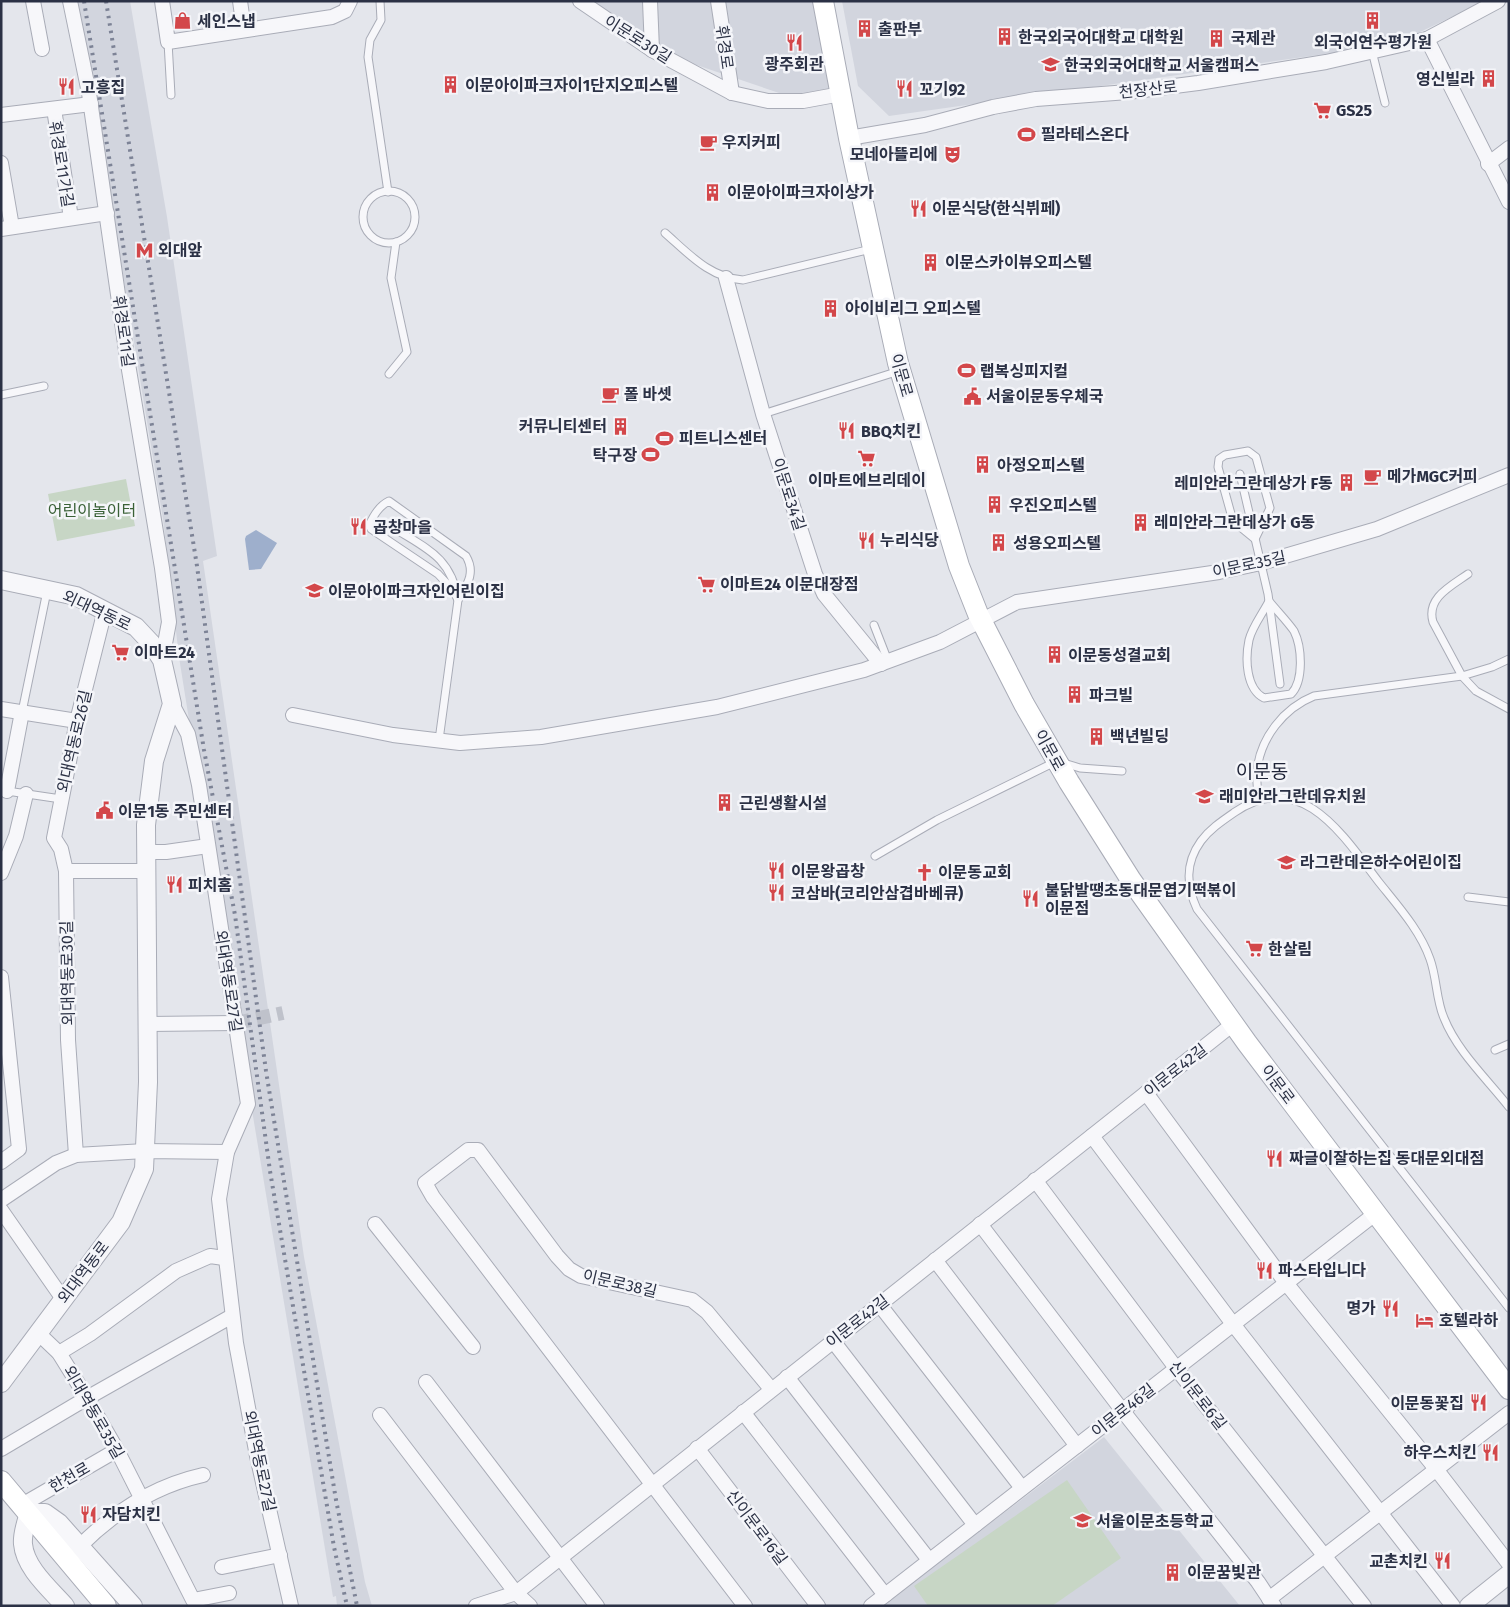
<svg xmlns="http://www.w3.org/2000/svg" width="1510" height="1607" font-family="'Fira Sans','Noto Sans KR',sans-serif">
<style>
.built{fill:#d2d5de}
.park{fill:#c7d6c5}
.water{fill:#9eafcc}
.lines{fill:none;stroke-linecap:round;stroke-linejoin:round}
.minor-tunnel{stroke:#bfc2cb;stroke-width:14;stroke-dasharray:14 7;stroke-linecap:butt}
.service-casing{stroke:#a9acb7;stroke-width:9}
.minor-casing{stroke:#a9acb7;stroke-width:16}
.tertiary-casing{stroke:#a9acb7;stroke-width:20}
.secondary-casing{stroke:#a9acb7;stroke-width:22}
.service{stroke:#f7f7fa;stroke-width:7}
.minor{stroke:#f7f7fa;stroke-width:14}
.tertiary{stroke:#f7f7fa;stroke-width:18}
.secondary{stroke:#fff;stroke-width:20}
.rail{stroke:#7d8396;stroke-width:4;stroke-dasharray:2.5 5;stroke-linecap:butt}
.labels{text-anchor:middle;stroke-width:5;stroke-linejoin:round;paint-order:stroke}
.poi-label{font-size:16px;font-weight:bold;fill:#2b3145;stroke:#f4f5f9;text-anchor:start}
.street-label{font-size:16px;fill:#2b3145;stroke:#f4f5f9}
.park-label{font-size:16px;fill:#3a6137;stroke:#f4f5f9}
.quarter-label{font-size:19px;fill:#1d2236;stroke:#f4f5f9}
</style>
<rect width="100%" height="100%" fill="#e4e6ec"/>
<g class="built">
<polygon points="78,1 130,1 167,217 217,556 203,561 304,1257 365,1582 372,1606 337,1606 336,1596 333,1597 231,984 179,657 163,519"/>
<polygon points="580,1 824,1 841,94 803,101 652,50"/>
<polygon points="842,1 1485,1 1395,44 889,116 858,86"/>
<polygon points="1104,1437 1240,1606 881,1606"/>
</g>
<g class="park">
<polygon points="126,479 135,526 57,541 48,494"/>
<polygon points="1067,1480 1121,1558 1052,1606 928,1606 914,1586"/>
</g>
<polygon class="water" points="256,530 277,543 261,569 249,570 245,539 246,536"/>
<g class="lines">
<polyline class="minor-tunnel" points="236,1023 283,1013"/>
<defs>
<g id="service">
<polyline points="380,1 381,20 370,40 368,57 388,192"/>
<polyline points="168,42 171,95"/>
<polyline points="1372,51 1385,103"/>
<circle cx="389" cy="217" r="26"/>
<path d="M665,233C689,254 710,278 743,280L871,249"/>
<polyline points="389,374 407,352 391,278 396,242"/>
<polyline points="1,395 44,386"/>
<polyline points="763,414 899,371"/>
<polygon points="1248,451 1256,457 1270,508 1255,539 1233,521 1218,467 1219,459 1225,455"/>
<polyline points="1240,474 1268,594 1280,684"/>
<path d="M389,501L466,556C476,573 467,585 458,600L453,590L438,574L371,529L369,525C374,515 379,506 389,501Z"/>
<path d="M389,525C424,548 451,555 458,600L439,740"/>
<path d="M1468,574C1451,586 1426,598 1433,622L1462,676L1476,691L1509,709"/>
<path d="M1269,601C1277,611 1287,621 1294,631C1302,647 1304,681 1291,694L1264,698C1246,689 1245,659 1249,640C1252,627 1263,613 1269,601Z"/>
<polyline points="874,625 888,661"/>
<polyline points="22,712 47,591"/>
<polyline points="7,791 61,799"/>
<path d="M1258,799C1258,790 1256,780 1257,771C1260,738 1284,708 1314,696L1462,676L1492,667L1509,659"/>
<polyline points="875,856 937,820 1057,761 1080,768 1122,771"/>
<polyline points="1468,897 1509,902"/>
<polyline points="1495,1050 1509,1044"/>
<path d="M1509,1107C1487,1079 1457,1051 1444,1018C1436,1000 1437,978 1430,959C1420,930 1397,905 1378,881C1343,835 1300,767 1235,812C1222,821 1210,829 1201,841C1185,863 1186,885 1197,909L1509,1308"/>
</g>
<g id="minor">
<polyline points="33,1 42,49"/>
<polyline points="70,1 89,93 128,364 162,568 169,622 162,660"/>
<polyline points="162,1 168,42 332,17 345,11 350,1"/>
<polyline points="240,1 244,30"/>
<polyline points="580,1 652,50 732,93 768,101 803,101 841,94"/>
<polyline points="650,1 652,50"/>
<polyline points="718,1 732,93"/>
<polyline points="1427,39 1509,202"/>
<polyline points="54,109 71,218"/>
<polyline points="1,115 91,104"/>
<polyline points="849,138 925,125 993,107 1036,99 1128,92 1198,83 1326,62 1427,39 1498,1"/>
<polyline points="1,163 12,227"/>
<polyline points="1488,164 1509,148"/>
<polyline points="1,229 107,213"/>
<polyline points="726,278 763,414 815,574 824,594 881,664"/>
<polyline points="172,704 188,734 199,785 248,1104 227,1152 219,1199 236,1343 257,1456 291,1606"/>
<polyline points="1,709 77,721"/>
<polyline points="293,715 393,735 460,743 541,737 717,707 864,670 940,642 1017,602 1219,572 1261,563 1377,529 1509,475"/>
<polyline points="7,791 22,712"/>
<polyline points="146,852 166,852 208,846"/>
<polyline points="66,871 146,871"/>
<polyline points="1,873 16,836 26,794"/>
<polyline points="1,977 19,1149 1,1162"/>
<polyline points="148,1024 236,1023"/>
<polyline points="1146,1093 1286,1283 1436,1469 1509,1564"/>
<polyline points="1092,1136 1233,1324 1453,1606"/>
<polyline points="76,1155 68,1040 66,871 61,849 54,838 77,721 105,610"/>
<polyline points="1035,1180 1176,1368 1364,1606"/>
<polyline points="1,1200 56,1163 76,1155 145,1151 227,1152"/>
<polyline points="1,1210 63,1299"/>
<polyline points="375,1224 473,1347"/>
<polyline points="980,1224 1122,1410 1258,1582 1274,1606"/>
<polyline points="935,1260 1077,1446"/>
<polyline points="879,1304 1022,1488"/>
<polyline points="38,1333 59,1353 87,1398 117,1450 193,1600 229,1593"/>
<polyline points="833,1341 975,1525"/>
<polyline points="59,1353 90,1334 176,1271 210,1256 224,1258"/>
<polyline points="787,1377 929,1560"/>
<polyline points="426,1382 597,1606"/>
<polyline points="743,1412 885,1595"/>
<polyline points="380,1415 516,1593 530,1606"/>
<polyline points="697,1448 818,1606"/>
<polyline points="1,1449 87,1398 232,1316"/>
<polyline points="22,1505 117,1450"/>
<path d="M80,1546C115,1511 154,1486 203,1475"/>
<polyline points="222,1567 280,1555"/>
<polyline points="1269,1599 1509,1413"/>
<polyline points="476,1606 516,1593 1233,1024"/>
<polyline points="745,1606 433,1197 425,1183 468,1150 478,1150 557,1256 569,1269 581,1276 692,1300 707,1312 771,1389"/>
<polyline points="871,1606 1375,1214"/>
</g>
<g id="tertiary">
<polyline points="1,580 76,596 136,627 151,643 162,660 172,704 154,761 146,825 148,1082 144,1169 121,1222 1,1383"/>
<path d="M65,1606C50,1589 25,1568 23,1544C22,1534 26,1523 29,1513H45L59,1523L133,1606"/>
<polyline points="1469,1606 1509,1574"/>
</g>
<g id="secondary">
<polyline points="823,1 849,138 898,363 959,566 978,614 1024,704 1069,782 1131,880 1247,1043 1509,1389"/>
<polyline points="1,1481 106,1606"/>
</g>
</defs>
<use href="#service" class="service-casing"/>
<use href="#minor" class="minor-casing"/>
<use href="#tertiary" class="tertiary-casing"/>
<use href="#secondary" class="secondary-casing"/>
<use href="#service" class="service"/>
<use href="#minor" class="minor"/>
<use href="#tertiary" class="tertiary"/>
<use href="#secondary" class="secondary"/>
<g class="rail">
<polyline points="84,1 204,750 235,915 270,1171 334,1547 347,1606"/>
<polyline points="106,1 197,566 266,1071 336,1500 357,1606"/>
</g>
</g>
<defs>
<symbol id="building-bare" viewBox="-9 -9 18 18"><path d="M-4-6H4V6H1V3H-1V6H-4ZM-2.5-4.3h1.7v1.8h-1.7ZM.8-4.3h1.7v1.8H.8ZM-2.5-1h1.7V.8h-1.7ZM.8-1h1.7V.8H.8Z" fill="#d3474a" stroke="#f4f5f9" stroke-width="2.5" paint-order="stroke"/></symbol>
<symbol id="shop-bare" viewBox="-9 -9 18 18"><path d="M-5-2.5h2.3a2.7 3.5 0 0 1 5.4 0H5L5.5 6h-11ZM-1.5-2.5h3a1.5 2.3 0 0 0-3 0Z" fill="#d3474a" stroke="#f4f5f9" stroke-width="2.5" paint-order="stroke"/></symbol>
<symbol id="restaurant-bare" viewBox="-9 -9 18 18"><path d="M-5-6h1v4h1v-4h1v4h1v-4h1v5L-1.5 .5V6h-2V.5L-5-1ZM5-6V6H3V1.5H1.5Q1.5-4 5-6Z" fill="#d3474a" stroke="#f4f5f9" stroke-width="2.5" paint-order="stroke"/></symbol>
<symbol id="university-bare" viewBox="-9 -9 18 18"><path d="M0-5L7-2L0 1L-7-2ZM-4 1L0 2.5L4 1V4Q0 6-4 4Z" fill="#d3474a" stroke="#f4f5f9" stroke-width="2.5" paint-order="stroke"/></symbol>
<symbol id="supermarket-bare" viewBox="-9 -9 18 18"><path d="M-6-5.5h2.5l.6 2H6L4.5 2H-2.5L-4.4-4H-6ZM-1.5 3.2a1.3 1.3 0 1 0 .1 0ZM3 3.2a1.3 1.3 0 1 0 .1 0Z" fill="#d3474a" stroke="#f4f5f9" stroke-width="2.5" paint-order="stroke"/></symbol>
<symbol id="stadium-bare" viewBox="-9 -9 18 18"><path d="M0-5a6.5 5 0 1 0 0 10a6.5 5 0 1 0 0-10ZM-3.5-1.8h7v3.6h-7Z" fill="#d3474a" stroke="#f4f5f9" stroke-width="2.5" paint-order="stroke"/></symbol>
<symbol id="cafe-bare" viewBox="-9 -9 18 18"><path d="M-5.5-4.5H6V0H3Q3 3.5 0 3.5H-2.5Q-5.5 3.5-5.5 0ZM3-3.2v2h1.7v-2ZM-6 4.5H4V6H-6Z" fill="#d3474a" stroke="#f4f5f9" stroke-width="2.5" paint-order="stroke"/></symbol>
<symbol id="theatre-bare" viewBox="-9 -9 18 18"><path d="M-5-5.5Q0-4 5-5.5V0Q5 5 0 6Q-5 5-5 0ZM-3.3-2.5H-1v1.5H-3.3ZM1-2.5H3.3v1.5H1ZM-2.8 1Q0 5.5 2.8 1Z" fill="#d3474a" stroke="#f4f5f9" stroke-width="2.5" paint-order="stroke"/></symbol>
<symbol id="metro-bare" viewBox="-9 -9 18 18"><path d="M-5.5 5V-5H-3L0 0L3-5H5.5V5H3V-.5L0 4L-3-.5V5Z" fill="#d3474a" stroke="#f4f5f9" stroke-width="2.5" paint-order="stroke"/></symbol>
<symbol id="civic-bare" viewBox="-9 -9 18 18"><path d="M-.6-6.5H3V-4.5H.6V-3L4-1V1h2V6H-6V1h2V-1L-.6-3ZM-1.2 2.5V6h2.4V2.5Z" fill="#d3474a" stroke="#f4f5f9" stroke-width="2.5" paint-order="stroke"/></symbol>
<symbol id="school-bare" viewBox="-9 -9 18 18"><path d="M0-5L7-2L0 1L-7-2ZM-4 1L0 2.5L4 1V4Q0 6-4 4Z" fill="#d3474a" stroke="#f4f5f9" stroke-width="2.5" paint-order="stroke"/></symbol>
<symbol id="church-bare" viewBox="-9 -9 18 18"><path d="M-1.2-6h2.4v3.5h3.3v2.4h-3.3V6h-2.4V-.1h-3.3v-2.4h3.3Z" fill="#d3474a" stroke="#f4f5f9" stroke-width="2.5" paint-order="stroke"/></symbol>
<symbol id="hotel-bare" viewBox="-9 -9 18 18"><path d="M-6-4.5h1.5V1H6V5H4.5V3h-9V5H-6ZM-4 0a1.8 1.8 0 1 1 3.6 0ZM.5 0V-2.5h3Q6-2.5 6 0Z" fill="#d3474a" stroke="#f4f5f9" stroke-width="2.5" paint-order="stroke"/></symbol>
</defs>
<g fill-rule="evenodd">
<use href="#building-bare" x="1360" y="8" width="25" height="25"/>
<use href="#shop-bare" x="170" y="8" width="25" height="25"/>
<use href="#building-bare" x="852" y="16" width="25" height="25"/>
<use href="#building-bare" x="992" y="24" width="25" height="25"/>
<use href="#building-bare" x="1204" y="26" width="25" height="25"/>
<use href="#restaurant-bare" x="782" y="30" width="25" height="25"/>
<use href="#university-bare" x="1038" y="52" width="25" height="25"/>
<use href="#building-bare" x="1476" y="66" width="25" height="25"/>
<use href="#building-bare" x="438" y="72" width="25" height="25"/>
<use href="#restaurant-bare" x="54" y="74" width="25" height="25"/>
<use href="#restaurant-bare" x="892" y="76" width="25" height="25"/>
<use href="#supermarket-bare" x="1310" y="98" width="25" height="25"/>
<use href="#stadium-bare" x="1014" y="122" width="25" height="25"/>
<use href="#cafe-bare" x="696" y="130" width="25" height="25"/>
<use href="#theatre-bare" x="940" y="142" width="25" height="25"/>
<use href="#building-bare" x="700" y="180" width="25" height="25"/>
<use href="#restaurant-bare" x="906" y="196" width="25" height="25"/>
<use href="#metro-bare" x="132" y="238" width="25" height="25"/>
<use href="#building-bare" x="918" y="250" width="25" height="25"/>
<use href="#building-bare" x="818" y="296" width="25" height="25"/>
<use href="#stadium-bare" x="954" y="358" width="25" height="25"/>
<use href="#cafe-bare" x="598" y="382" width="25" height="25"/>
<use href="#civic-bare" x="960" y="384" width="25" height="25"/>
<use href="#building-bare" x="608" y="414" width="25" height="25"/>
<use href="#restaurant-bare" x="834" y="418" width="25" height="25"/>
<use href="#stadium-bare" x="652" y="426" width="25" height="25"/>
<use href="#stadium-bare" x="638" y="442" width="25" height="25"/>
<use href="#supermarket-bare" x="854" y="446" width="25" height="25"/>
<use href="#building-bare" x="970" y="452" width="25" height="25"/>
<use href="#cafe-bare" x="1360" y="464" width="25" height="25"/>
<use href="#building-bare" x="1334" y="470" width="25" height="25"/>
<use href="#building-bare" x="982" y="492" width="25" height="25"/>
<use href="#building-bare" x="1128" y="510" width="25" height="25"/>
<use href="#restaurant-bare" x="346" y="514" width="25" height="25"/>
<use href="#restaurant-bare" x="854" y="528" width="25" height="25"/>
<use href="#building-bare" x="986" y="530" width="25" height="25"/>
<use href="#supermarket-bare" x="694" y="572" width="25" height="25"/>
<use href="#school-bare" x="302" y="578" width="25" height="25"/>
<use href="#supermarket-bare" x="108" y="640" width="25" height="25"/>
<use href="#building-bare" x="1042" y="642" width="25" height="25"/>
<use href="#building-bare" x="1062" y="682" width="25" height="25"/>
<use href="#building-bare" x="1084" y="724" width="25" height="25"/>
<use href="#school-bare" x="1192" y="784" width="25" height="25"/>
<use href="#building-bare" x="712" y="790" width="25" height="25"/>
<use href="#civic-bare" x="92" y="798" width="25" height="25"/>
<use href="#school-bare" x="1274" y="850" width="25" height="25"/>
<use href="#restaurant-bare" x="764" y="858" width="25" height="25"/>
<use href="#church-bare" x="912" y="860" width="25" height="25"/>
<use href="#restaurant-bare" x="162" y="872" width="25" height="25"/>
<use href="#restaurant-bare" x="764" y="880" width="25" height="25"/>
<use href="#restaurant-bare" x="1018" y="886" width="25" height="25"/>
<use href="#supermarket-bare" x="1242" y="936" width="25" height="25"/>
<use href="#restaurant-bare" x="1262" y="1146" width="25" height="25"/>
<use href="#restaurant-bare" x="1252" y="1258" width="25" height="25"/>
<use href="#restaurant-bare" x="1378" y="1296" width="25" height="25"/>
<use href="#hotel-bare" x="1412" y="1308" width="25" height="25"/>
<use href="#restaurant-bare" x="1466" y="1390" width="25" height="25"/>
<use href="#restaurant-bare" x="1478" y="1440" width="25" height="25"/>
<use href="#restaurant-bare" x="76" y="1502" width="25" height="25"/>
<use href="#school-bare" x="1070" y="1508" width="25" height="25"/>
<use href="#restaurant-bare" x="1430" y="1548" width="25" height="25"/>
<use href="#building-bare" x="1160" y="1560" width="25" height="25"/>
</g>
<g class="labels">
<g class="poi-label">
<text x="197" y="27">세인스냅</text>
<text x="878" y="35">출판부</text>
<text x="1018" y="43">한국외국어대학교 대학원</text>
<text x="1231" y="44">국제관</text>
<text x="1373" y="48" text-anchor="middle">외국어연수평가원</text>
<text x="794" y="70" text-anchor="middle">광주회관</text>
<text x="1064" y="71">한국외국어대학교 서울캠퍼스</text>
<text x="1475" y="85" text-anchor="end">영신빌라</text>
<text x="465" y="91">이문아이파크자이1단지오피스텔</text>
<text x="81" y="93">고흥집</text>
<text x="919" y="95">꼬기92</text>
<text x="1336" y="116">GS25</text>
<text x="1041" y="140">필라테스온다</text>
<text x="722" y="148">우지커피</text>
<text x="938" y="160" text-anchor="end">모네아뜰리에</text>
<text x="727" y="198">이문아이파크자이상가</text>
<text x="932" y="214">이문식당(한식뷔페)</text>
<text x="158" y="256">외대앞</text>
<text x="945" y="268">이문스카이뷰오피스텔</text>
<text x="845" y="314">아이비리그 오피스텔</text>
<text x="980" y="377">랩복싱피지컬</text>
<text x="624" y="400">폴 바셋</text>
<text x="986" y="402">서울이문동우체국</text>
<text x="607" y="432" text-anchor="end">커뮤니티센터</text>
<text x="861" y="437">BBQ치킨</text>
<text x="679" y="444">피트니스센터</text>
<text x="637" y="461" text-anchor="end">탁구장</text>
<text x="997" y="471">아정오피스텔</text>
<text x="1387" y="482">메가MGC커피</text>
<text x="867" y="486" text-anchor="middle">이마트에브리데이</text>
<text x="1333" y="489" text-anchor="end">레미안라그란데상가 F동</text>
<text x="1009" y="511">우진오피스텔</text>
<text x="1154" y="528">레미안라그란데상가 G동</text>
<text x="373" y="533">곱창마을</text>
<text x="880" y="546">누리식당</text>
<text x="1013" y="549">성용오피스텔</text>
<text x="720" y="590">이마트24 이문대장점</text>
<text x="328" y="597">이문아이파크자인어린이집</text>
<text x="134" y="658">이마트24</text>
<text x="1068" y="661">이문동성결교회</text>
<text x="1089" y="701">파크빌</text>
<text x="1110" y="742">백년빌딩</text>
<text x="1219" y="802">래미안라그란데유치원</text>
<text x="739" y="809">근린생활시설</text>
<text x="118" y="817">이문1동 주민센터</text>
<text x="1300" y="868">라그란데은하수어린이집</text>
<text x="791" y="877">이문왕곱창</text>
<text x="938" y="878">이문동교회</text>
<text x="188" y="891">피치홈</text>
<text x="1045" y="896">불닭발땡초동대문엽기떡볶이<tspan x="1045" dy="18">이문점</tspan></text>
<text x="791" y="899">코삼바(코리안삼겹바베큐)</text>
<text x="1268" y="955">한살림</text>
<text x="1289" y="1164">짜글이잘하는집 동대문외대점</text>
<text x="1278" y="1276">파스타입니다</text>
<text x="1376" y="1314" text-anchor="end">명가</text>
<text x="1439" y="1326">호텔라하</text>
<text x="1464" y="1409" text-anchor="end">이문동꽃집</text>
<text x="1477" y="1458" text-anchor="end">하우스치킨</text>
<text x="102" y="1520">자담치킨</text>
<text x="1096" y="1527">서울이문초등학교</text>
<text x="1428" y="1567" text-anchor="end">교촌치킨</text>
<text x="1187" y="1578">이문꿈빛관</text>
</g>
<g class="street-label">
<text transform="translate(638 39) rotate(32)" y="6">이문로30길</text>
<text transform="translate(725 47) rotate(82)" y="6">휘경로</text>
<text transform="translate(1148 89) rotate(-6)" y="6">천장산로</text>
<text transform="translate(62 164) rotate(81)" y="6">휘경로11가길</text>
<text transform="translate(124 331) rotate(82)" y="6">휘경로11길</text>
<text transform="translate(902 375) rotate(74)" y="6">이문로</text>
<text transform="translate(789 494) rotate(72)" y="6">이문로34길</text>
<text transform="translate(1249 564) rotate(-12)" y="6">이문로35길</text>
<text transform="translate(97 610) rotate(25)" y="6">외대역동로</text>
<text transform="translate(74 741) rotate(-77)" y="6">외대역동로26길</text>
<text transform="translate(1050 750) rotate(61)" y="6">이문로</text>
<text transform="translate(67 973) rotate(-91)" y="6">외대역동로30길</text>
<text transform="translate(229 981) rotate(81)" y="6">외대역동로27길</text>
<text transform="translate(1175 1070) rotate(-38)" y="6">이문로42길</text>
<text transform="translate(1278 1084) rotate(53)" y="6">이문로</text>
<text transform="translate(83 1272) rotate(-53)" y="6">외대역동로</text>
<text transform="translate(620 1283) rotate(13)" y="6">이문로38길</text>
<text transform="translate(857 1321) rotate(-38)" y="6">이문로42길</text>
<text transform="translate(1198 1395) rotate(52)" y="6">신이문로6길</text>
<text transform="translate(1123 1410) rotate(-38)" y="6">이문로46길</text>
<text transform="translate(94 1412) rotate(60)" y="6">외대역동로35길</text>
<text transform="translate(260 1461) rotate(78)" y="6">외대역동로27길</text>
<text transform="translate(69 1477) rotate(-30)" y="6">한천로</text>
<text transform="translate(757 1527) rotate(53)" y="6">신이문로16길</text>
</g>
<g class="park-label">
<text x="92" y="516">어린이놀이터</text>
</g>
<g class="quarter-label">
<text x="1262" y="778">이문동</text>
</g>
</g>
<rect width="1510" height="1607" fill="none" stroke="#2b3145" stroke-width="5"/>
</svg>
